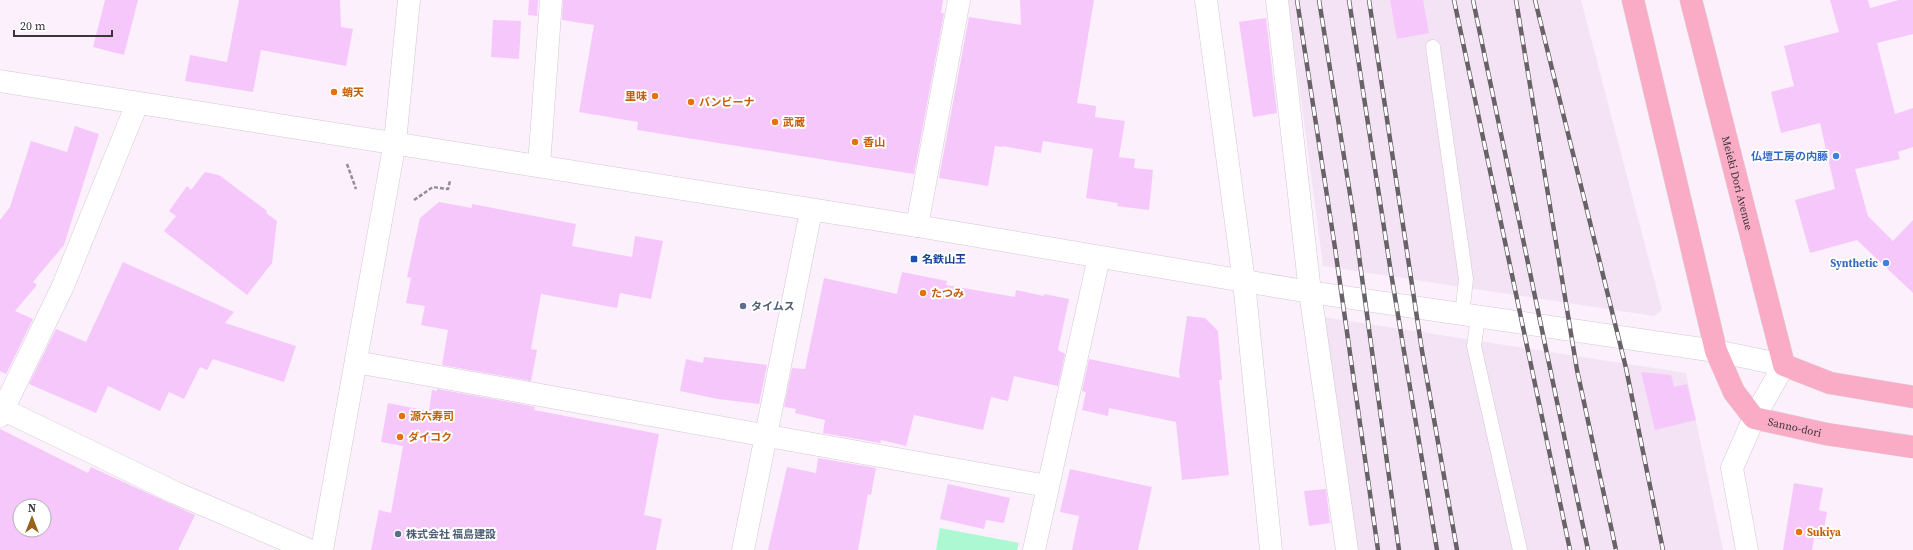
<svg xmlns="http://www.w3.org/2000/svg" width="1913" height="550" font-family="'Source Serif 4','Noto Sans JP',serif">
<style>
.built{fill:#f4e3f5}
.green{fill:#abf8d2}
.building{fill:#f6c7fa;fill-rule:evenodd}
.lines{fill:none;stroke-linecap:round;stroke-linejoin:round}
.service-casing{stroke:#d2c7d3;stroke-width:15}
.minor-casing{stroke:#d2c7d3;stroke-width:23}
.tertiary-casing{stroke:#d2c7d3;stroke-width:23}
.primary-casing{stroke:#d7d7d7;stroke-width:23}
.path{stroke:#948d94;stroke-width:2.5;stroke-dasharray:4 2;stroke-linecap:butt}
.service{stroke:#fff;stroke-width:14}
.minor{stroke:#fff;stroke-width:22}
.tertiary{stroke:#fff;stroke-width:22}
.primary{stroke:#faacc6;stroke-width:22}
.rail-casing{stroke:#686268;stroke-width:4.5}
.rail{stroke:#fff;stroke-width:3;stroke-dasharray:9;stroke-linecap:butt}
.food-dot{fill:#e8710a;stroke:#fff;stroke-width:1.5}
.shop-dot{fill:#3f7fe0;stroke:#fff;stroke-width:1.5}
.transit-dot{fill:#1a4fb4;stroke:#fff;stroke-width:1.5}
.service-dot{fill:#5c6f8a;stroke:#fff;stroke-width:1.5}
.labels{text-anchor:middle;stroke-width:4;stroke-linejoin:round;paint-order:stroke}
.food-label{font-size:11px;font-weight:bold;fill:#c56008;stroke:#fff;text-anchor:start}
.shop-label{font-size:11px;font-weight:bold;fill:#366cbe;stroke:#fff;text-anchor:end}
.street-label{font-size:11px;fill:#393539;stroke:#fff}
.transit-label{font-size:11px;font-weight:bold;fill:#164399;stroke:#fff;text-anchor:start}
.service-label{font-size:11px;font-weight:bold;fill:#4e5e75;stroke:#fff;text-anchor:start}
</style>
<rect width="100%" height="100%" fill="#fbf0fc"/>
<g class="built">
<polygon points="1288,0 1581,0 1662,310 1654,316 1323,266"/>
<polygon points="1323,317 1686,373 1723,550 1353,550"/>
</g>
<polygon class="green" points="940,528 1019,543 1017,550 936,550"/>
<g class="building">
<polygon points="105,0 138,0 124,55 93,47"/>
<polygon points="239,0 340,0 341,27 353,29 346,66 261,50 253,92 185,81 190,55 227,62"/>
<polygon points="529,0 538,0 537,16 528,15"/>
<polygon points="563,0 943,0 941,13 944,13 914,174 637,130 638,122 579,112 594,25 562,20"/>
<polygon points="1020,0 1094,0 1077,103 1096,106 1095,117 1125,121 1119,157 1135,159 1134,168 1153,170 1149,210 1117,206 1118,203 1086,198 1093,149 1043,141 1041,153 1002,146 1002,147 995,146 988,186 939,178 969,17 1021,25"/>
<polygon points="1390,0 1423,0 1429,33 1397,39"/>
<polygon points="1830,0 1868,0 1870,8 1899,0 1913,0 1913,34 1877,43 1895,114 1913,108 1913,147 1898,152 1900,159 1855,169 1868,216 1893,241 1913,220 1913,293 1857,240 1810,253 1795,200 1835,189 1820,123 1781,133 1771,92 1794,86 1784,46 1839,32"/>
<polygon points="1266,18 1277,113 1253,117 1239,22"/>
<polygon points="493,20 521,21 519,59 491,57"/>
<polygon points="75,126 99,134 64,245 33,282 37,285 15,311 33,319 6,374 0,371 0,220 10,207 31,141 67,152"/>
<polygon points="205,172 219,175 267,211 266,213 277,221 272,263 247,295 164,231 176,216 169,211 187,186 191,190"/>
<polygon points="439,202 472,208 472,204 576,224 572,246 632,257 635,236 663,241 651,299 620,293 617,308 541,294 531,349 537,350 531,381 442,365 448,330 421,325 425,306 406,303 411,278 407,277 420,218"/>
<polygon points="123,262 234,312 225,323 296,346 284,382 213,359 207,370 200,367 184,399 169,392 160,411 108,386 96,413 29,384 56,329 86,342"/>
<polygon points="902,272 947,281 946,285 1015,297 1016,290 1044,296 1044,294 1069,299 1058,350 1065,354 1058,386 1014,376 1008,401 991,397 983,430 914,415 906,446 881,440 880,443 823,433 825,420 795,413 796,409 784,407 792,368 805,369 824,278 897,294"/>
<polygon points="1187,316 1205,318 1218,331 1222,380 1219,380 1229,475 1182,480 1176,422 1109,408 1108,416 1082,410 1086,392 1082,391 1089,359 1180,378 1179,371"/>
<polygon points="704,357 767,365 759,404 718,399 680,391 686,359 703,363"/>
<polygon points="1641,372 1671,375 1674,387 1687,384 1696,420 1655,430"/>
<polygon points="437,389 526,405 535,407 534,410 659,434 644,515 662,519 656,550 371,550 379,510 391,513 403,446 381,442 388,403 429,411 432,390 437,391"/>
<path d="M0,429L88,473L91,467L195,515L178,550H0ZM20,506H44V530H20Z"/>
<polygon points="818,458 876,468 871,495 868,494 858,550 768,550 787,467 816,473"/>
<polygon points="1070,469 1152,487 1138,550 1072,550 1079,516 1060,512"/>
<polygon points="1794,483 1823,488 1819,510 1827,512 1822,539 1814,538 1812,550 1783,550"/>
<polygon points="948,484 1010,498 1004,523 986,520 984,529 940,519"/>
<polygon points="1326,489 1330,523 1309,526 1304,491"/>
</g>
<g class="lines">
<defs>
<g id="service">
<polyline points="1433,47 1466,279 1462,315"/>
<polyline points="1478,317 1474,346 1520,550"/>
</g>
<g id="minor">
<polyline points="1277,0 1310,292 1347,550"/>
<polyline points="539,166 551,0"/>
<polyline points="917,226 959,0"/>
<polyline points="356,362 1047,486"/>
<polyline points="0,408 176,493 309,550"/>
<polyline points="0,416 63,286 137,104"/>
<polyline points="743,550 811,211"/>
<polyline points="1034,550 1099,257"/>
</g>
<g id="tertiary">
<polyline points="1206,0 1244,282 1271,550"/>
<polyline points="0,81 917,226 1310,292 1716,351 1784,365 1754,418 1732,468 1747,550"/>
<polyline points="322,550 395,142 409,0"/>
</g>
<g id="primary">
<path id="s1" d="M1633,0L1716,351L1734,392L1754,418L1826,434L1913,447"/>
<path id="s2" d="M1691,0L1784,365L1830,383L1913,397"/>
</g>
</defs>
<use href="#service" class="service-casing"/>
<use href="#minor" class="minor-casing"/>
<use href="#tertiary" class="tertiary-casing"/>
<use href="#primary" class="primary-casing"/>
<g class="path">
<polyline points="347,164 356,189"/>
<polyline points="414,200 433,187 448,189 450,181"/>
</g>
<use href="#service" class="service"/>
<use href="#minor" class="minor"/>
<use href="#tertiary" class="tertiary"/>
<use href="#primary" class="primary"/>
<defs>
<g id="rail">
<polyline points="1297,0 1335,248 1378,550"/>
<polyline points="1319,0 1354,219 1399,550"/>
<polyline points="1349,0 1391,273 1437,550"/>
<polyline points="1369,0 1422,351 1457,550"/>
<polyline points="1454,0 1570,550"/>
<polyline points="1473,0 1588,550"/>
<polyline points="1516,0 1577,370 1616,550"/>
<polyline points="1535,0 1626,368 1663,550"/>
</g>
</defs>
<use href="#rail" class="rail-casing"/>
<use href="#rail" class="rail"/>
</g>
<g class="food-dot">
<circle cx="334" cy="92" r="4"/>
<circle cx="655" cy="96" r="4"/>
<circle cx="691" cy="102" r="4"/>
<circle cx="775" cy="122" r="4"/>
<circle cx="855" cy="142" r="4"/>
<circle cx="923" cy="293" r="4"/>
<circle cx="402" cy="416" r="4"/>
<circle cx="400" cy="437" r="4"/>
<circle cx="1799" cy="532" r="4"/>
</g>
<g class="shop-dot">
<circle cx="1836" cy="156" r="4"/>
<circle cx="1886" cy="263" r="4"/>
</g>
<rect class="transit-dot" x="910" y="255" width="8" height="8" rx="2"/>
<g class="service-dot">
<circle cx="743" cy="306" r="4"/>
<circle cx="398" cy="534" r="4"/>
</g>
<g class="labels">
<g class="food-label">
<text x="342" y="96">蛸天</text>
<text x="647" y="100" text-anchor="end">里味</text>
<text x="699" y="106">バンビーナ</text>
<text x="783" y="126">武蔵</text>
<text x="863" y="146">香山</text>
<text x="931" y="297">たつみ</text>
<text x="410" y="420">源六寿司</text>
<text x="408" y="441">ダイコク</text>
<text x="1807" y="536">Sukiya</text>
</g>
<g class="shop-label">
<text x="1828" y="160">仏壇工房の内藤</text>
<text x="1878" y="267">Synthetic</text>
</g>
<g class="street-label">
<text dy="4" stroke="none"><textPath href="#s2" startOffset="189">Meieki Dori Avenue</textPath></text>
<text dy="4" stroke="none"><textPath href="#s1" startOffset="480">Sanno-dori</textPath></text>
</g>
<g class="transit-label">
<text x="922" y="263">名鉄山王</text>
</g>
<g class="service-label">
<text x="751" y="310">タイムス</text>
<text x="406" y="538">株式会社 福島建設</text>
</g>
</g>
<g transform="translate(32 518)"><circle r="19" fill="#ffffff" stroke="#b0aeb0"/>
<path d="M0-3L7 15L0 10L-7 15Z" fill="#98621a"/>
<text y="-6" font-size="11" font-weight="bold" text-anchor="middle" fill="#393539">N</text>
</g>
<path d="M14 30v6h98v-6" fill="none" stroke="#393539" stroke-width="2"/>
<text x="20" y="30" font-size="12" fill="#393539" stroke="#ffffff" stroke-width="3" paint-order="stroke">20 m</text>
</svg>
